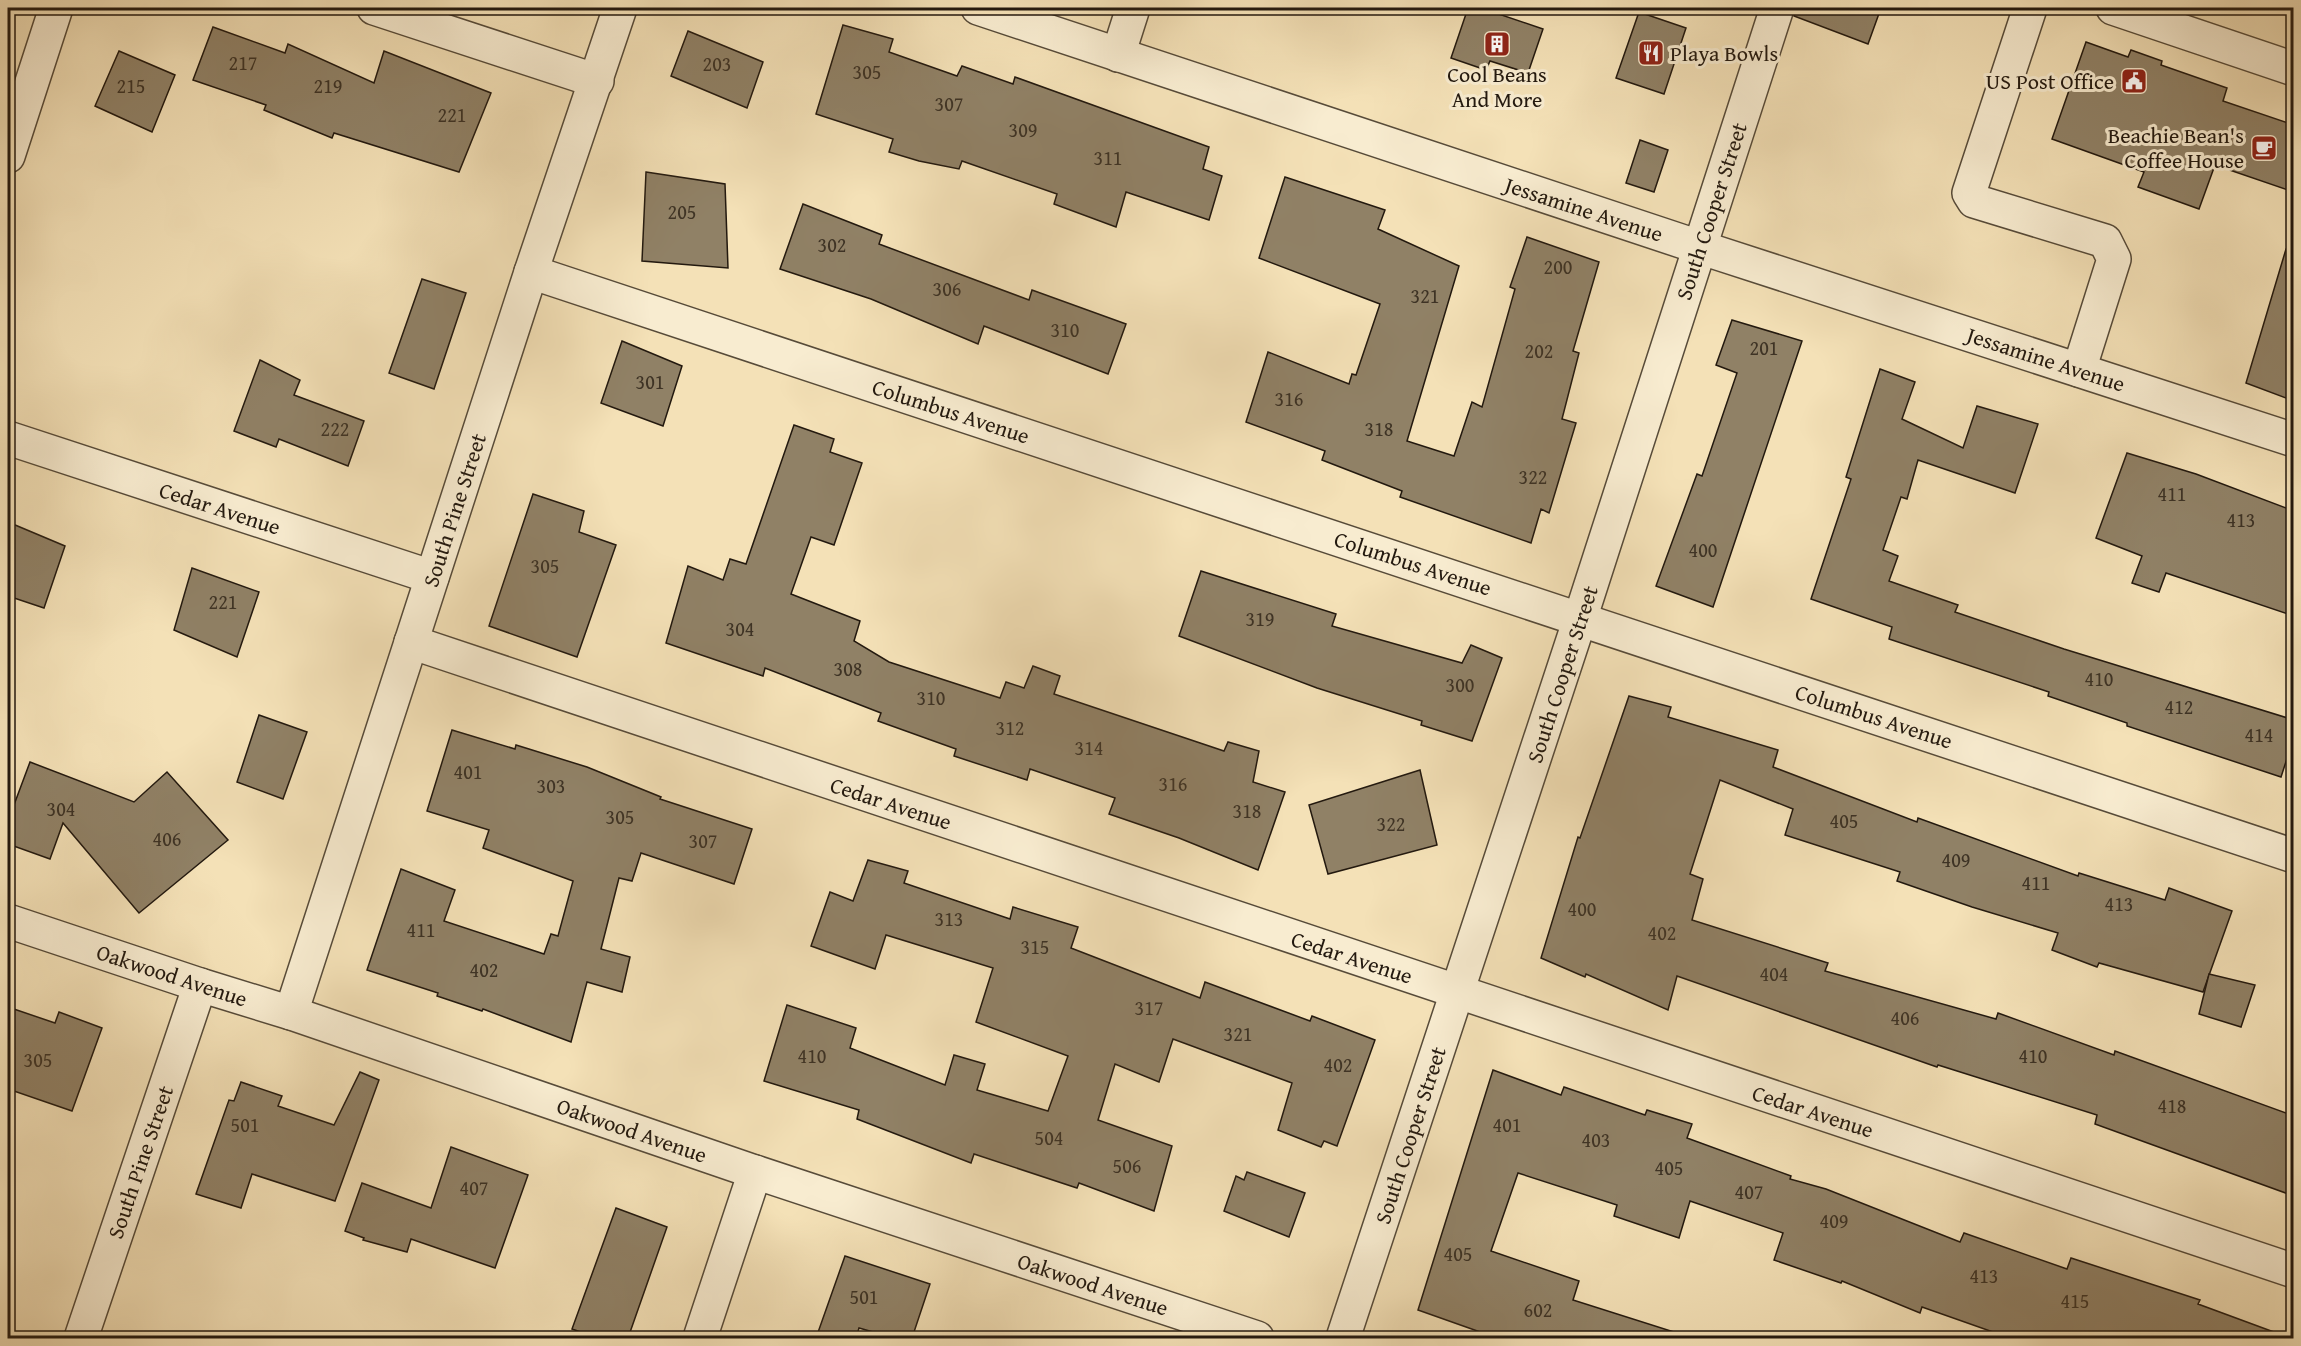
<svg xmlns="http://www.w3.org/2000/svg" width="2301" height="1346" font-family="'Gentium Book Plus',serif">
<style>
.building{fill:#908166;stroke:#23190f;stroke-width:1.5}
.lines{fill:none;stroke-linecap:round;stroke-linejoin:round}
.minor-casing{stroke:#574b39;stroke-width:36}
.minor{stroke:#f8ecd0;stroke-width:33}
.labels{text-anchor:middle;stroke-width:6;stroke-linejoin:round;paint-order:stroke}
.number-label{font-size:20px;fill:#3e3325}
.poi-label{font-size:22px;fill:#23190f;stroke:#f8ecd0;text-anchor:end}
.street-label{font-size:22px;fill:#23190f;stroke:#f8ecd0}
</style>
<rect width="100%" height="100%" fill="#f4e1b7"/>
<filter id="stains"><feTurbulence type="fractalNoise" baseFrequency=".00333" numOctaves="4"/><feColorMatrix values="0 0 0 0 .2 0 0 0 0 .09 0 0 0 0 .02 0 0 0 .5 -.17"/></filter>
<radialGradient id="worn" r=".72"><stop offset=".6" stop-color="#630" stop-opacity="0"/><stop offset="1" stop-color="#630" stop-opacity=".3"/></radialGradient>
<g class="building">
<polygon points="1468,8 1481,8 1543,29 1528,73 1490,61 1486,70 1451,58"/>
<polygon points="1795,8 1881,8 1868,44 1794,16"/>
<polygon points="1639,12 1686,28 1664,94 1616,78"/>
<polygon points="843,25 893,39 889,52 957,76 962,66 1013,84 1015,77 1209,147 1203,169 1222,176 1209,220 1126,192 1116,227 1054,204 1057,194 962,161 959,169 919,161 889,152 893,139 816,114"/>
<polygon points="213,27 285,53 288,44 374,83 384,51 491,93 459,172 334,133 332,138 264,110 266,105 193,80"/>
<polygon points="688,31 763,62 747,108 671,76"/>
<polygon points="2086,42 2128,57 2131,50 2162,61 2161,65 2227,88 2223,101 2294,125 2294,192 2215,165 2199,209 2138,187 2144,172 2052,139"/>
<polygon points="119,51 175,75 152,132 95,106"/>
<polygon points="1640,140 1668,150 1654,192 1626,183"/>
<polygon points="646,172 725,184 728,268 642,261"/>
<polygon points="1285,177 1385,210 1378,229 1459,266 1407,441 1454,456 1472,402 1482,407 1515,289 1510,287 1527,237 1599,262 1573,351 1579,353 1562,419 1576,423 1549,513 1541,509 1531,543 1400,497 1402,491 1322,460 1325,451 1246,422 1268,352 1349,384 1352,374 1356,375 1380,304 1259,258"/>
<polygon points="803,204 882,235 879,244 1029,300 1032,290 1126,324 1108,374 984,326 978,344 871,299 780,269"/>
<polygon points="2286,249 2294,250 2294,401 2246,383"/>
<polygon points="422,279 466,293 434,389 389,373"/>
<polygon points="1732,320 1802,341 1713,607 1656,586 1697,474 1702,476 1737,373 1716,365"/>
<polygon points="622,341 682,366 663,426 601,403"/>
<polygon points="260,360 300,380 294,395 364,421 348,466 279,439 276,447 234,431"/>
<polygon points="1880,369 1915,382 1902,419 1963,448 1977,406 2038,424 2015,493 1918,460 1907,499 1901,497 1883,550 1898,556 1889,581 1958,605 1955,612 2064,649 2294,720 2294,737 2281,777 2127,726 2127,723 2048,696 2049,692 1889,639 1892,627 1811,599 1851,479 1846,477"/>
<polygon points="794,425 834,439 830,452 862,463 834,545 811,537 791,594 860,621 854,641 889,662 1000,698 1006,682 1024,688 1033,666 1060,676 1054,694 1224,751 1228,742 1259,751 1253,782 1285,792 1258,870 1179,838 1109,814 1115,798 1030,769 1027,780 954,756 956,749 878,721 881,713 765,668 763,676 666,643 688,566 723,580 730,559 746,564"/>
<polygon points="2127,453 2196,474 2294,511 2294,616 2166,573 2159,592 2132,583 2142,556 2096,538"/>
<polygon points="533,494 584,511 579,532 616,545 577,657 489,626"/>
<polygon points="8,522 65,546 44,608 8,596"/>
<polygon points="192,568 259,592 237,657 174,630"/>
<polygon points="1201,571 1336,614 1332,626 1462,663 1471,645 1502,658 1472,741 1421,725 1422,721 1317,688 1179,636"/>
<polygon points="1629,696 1671,707 1668,717 1778,750 1773,767 1917,822 1918,818 2078,876 2079,873 2165,900 2169,888 2232,911 2203,992 2099,963 2097,967 2052,950 2058,933 1972,907 1897,881 1900,872 1785,835 1793,809 1720,780 1690,874 1703,879 1692,920 1828,963 1825,971 1996,1019 1998,1013 2114,1055 2115,1051 2294,1116 2294,1196 2095,1124 2097,1115 1938,1065 1937,1067 1677,976 1668,1010 1586,974 1585,977 1541,958 1578,837 1580,838"/>
<polygon points="259,715 307,732 283,799 237,782"/>
<polygon points="452,730 515,749 516,745 587,767 661,797 660,799 752,829 734,884 641,853 632,881 619,878 601,949 630,957 622,992 587,982 571,1042 483,1009 482,1011 437,996 438,993 367,970 401,869 455,890 444,921 544,954 551,934 558,936 573,881 483,848 489,830 427,811"/>
<polygon points="30,762 134,802 167,772 228,840 139,913 63,823 50,859 8,844 8,821"/>
<polygon points="1420,770 1437,845 1328,874 1309,805"/>
<polygon points="868,860 908,871 904,883 1010,919 1013,907 1078,927 1071,948 1200,998 1205,982 1310,1021 1312,1016 1375,1040 1337,1146 1324,1141 1321,1147 1278,1130 1292,1083 1173,1039 1159,1082 1115,1064 1098,1120 1172,1146 1154,1211 1079,1183 1077,1188 974,1154 971,1163 857,1119 859,1110 764,1081 787,1005 856,1028 850,1048 945,1085 954,1055 985,1064 977,1090 1048,1111 1068,1056 976,1022 993,968 886,935 875,969 811,946 830,892 853,901"/>
<polygon points="2209,974 2255,985 2241,1027 2199,1014"/>
<polygon points="8,1007 55,1023 59,1012 102,1028 72,1111 8,1089"/>
<polygon points="1493,1070 1561,1095 1564,1087 1645,1115 1647,1110 1692,1124 1687,1138 1791,1176 1790,1179 1826,1189 1960,1242 1964,1233 2067,1269 2071,1258 2200,1300 2198,1304 2282,1335 2281,1338 2010,1338 1922,1307 1920,1313 1842,1281 1841,1283 1774,1260 1783,1233 1690,1201 1679,1238 1614,1216 1617,1205 1518,1173 1491,1251 1579,1281 1573,1300 1674,1332 1673,1338 1502,1338 1483,1333 1418,1310"/>
<polygon points="360,1072 379,1080 335,1201 252,1174 241,1208 196,1194 229,1100 234,1101 241,1082 282,1096 278,1106 334,1125"/>
<polygon points="451,1147 528,1175 495,1268 411,1239 407,1252 363,1240 364,1238 345,1231 362,1183 431,1208"/>
<polygon points="1247,1172 1305,1193 1289,1237 1224,1211 1236,1176 1244,1180"/>
<polygon points="616,1208 667,1227 628,1338 598,1338 572,1329"/>
<polygon points="845,1256 930,1284 912,1338 894,1338 859,1328 856,1338 816,1338"/>
</g>
<g class="lines">
<defs>
<g id="minor">
<polyline points="374,8 597,81"/>
<polyline points="978,8 1699,247 2294,440"/>
<polyline points="2030,8 1969,193 1974,201 2105,241 2114,259 2079,370"/>
<polyline points="2113,8 2294,69"/>
<polyline points="1118,55 1133,8"/>
<polyline points="8,156 56,8"/>
<polyline points="531,272 2294,856"/>
<polyline points="8,438 432,577"/>
<polyline points="411,642 2294,1271"/>
<polyline points="8,921 200,985 291,1013 755,1172 1257,1338"/>
<polyline points="291,1013 531,272 620,8"/>
<polyline points="81,1338 200,985"/>
<polyline points="700,1338 755,1172"/>
<polyline points="1343,1338 1580,619 1777,8"/>
</g>
</defs>
<use href="#minor" class="minor-casing"/>
<use href="#minor" class="minor"/>
</g>
<defs>
<symbol id="building-square" viewBox="-11 -11 22 22"><rect x="-9" y="-9" width="18" height="18" rx="4" fill="#8f2418" stroke="#f8ecd0"/><path d="M-4-6H4V6H1V3H-1V6H-4ZM-2.5-4.3h1.7v1.8h-1.7ZM.8-4.3h1.7v1.8H.8ZM-2.5-1h1.7V.8h-1.7ZM.8-1h1.7V.8H.8Z" fill="#fff"/></symbol>
<symbol id="restaurant-square" viewBox="-11 -11 22 22"><rect x="-9" y="-9" width="18" height="18" rx="4" fill="#8f2418" stroke="#f8ecd0"/><path d="M-5-6h1v4h1v-4h1v4h1v-4h1v5L-1.5 .5V6h-2V.5L-5-1ZM5-6V6H3V1.5H1.5Q1.5-4 5-6Z" fill="#fff"/></symbol>
<symbol id="civic-square" viewBox="-11 -11 22 22"><rect x="-9" y="-9" width="18" height="18" rx="4" fill="#8f2418" stroke="#f8ecd0"/><path d="M-.6-6.5H3V-4.5H.6V-3L4-1V1h2V6H-6V1h2V-1L-.6-3ZM-1.2 2.5V6h2.4V2.5Z" fill="#fff"/></symbol>
<symbol id="cafe-square" viewBox="-11 -11 22 22"><rect x="-9" y="-9" width="18" height="18" rx="4" fill="#8f2418" stroke="#f8ecd0"/><path d="M-5.5-4.5H6V0H3Q3 3.5 0 3.5H-2.5Q-5.5 3.5-5.5 0ZM3-3.2v2h1.7v-2ZM-6 4.5H4V6H-6Z" fill="#fff"/></symbol>
</defs>
<g fill-rule="evenodd">
<use href="#building-square" x="1482" y="29" width="30" height="30"/>
<use href="#restaurant-square" x="1636" y="38" width="30" height="30"/>
<use href="#civic-square" x="2119" y="66" width="30" height="30"/>
<use href="#cafe-square" x="2249" y="133" width="30" height="30"/>
</g>
<g class="labels">
<g class="number-label">
<text x="243" y="70">217</text>
<text x="717" y="71">203</text>
<text x="867" y="79">305</text>
<text x="131" y="93">215</text>
<text x="328" y="93">219</text>
<text x="949" y="111">307</text>
<text x="452" y="122">221</text>
<text x="1023" y="137">309</text>
<text x="1108" y="165">311</text>
<text x="682" y="219">205</text>
<text x="832" y="252">302</text>
<text x="1558" y="274">200</text>
<text x="947" y="296">306</text>
<text x="1425" y="303">321</text>
<text x="1065" y="337">310</text>
<text x="1764" y="355">201</text>
<text x="1539" y="358">202</text>
<text x="650" y="389">301</text>
<text x="1289" y="406">316</text>
<text x="335" y="436">222</text>
<text x="1379" y="436">318</text>
<text x="1533" y="484">322</text>
<text x="2172" y="501">411</text>
<text x="2241" y="527">413</text>
<text x="1703" y="557">400</text>
<text x="545" y="573">305</text>
<text x="223" y="609">221</text>
<text x="1260" y="626">319</text>
<text x="740" y="636">304</text>
<text x="848" y="676">308</text>
<text x="2099" y="686">410</text>
<text x="1460" y="692">300</text>
<text x="931" y="705">310</text>
<text x="2179" y="714">412</text>
<text x="1010" y="735">312</text>
<text x="2259" y="742">414</text>
<text x="1089" y="755">314</text>
<text x="468" y="779">401</text>
<text x="1173" y="791">316</text>
<text x="551" y="793">303</text>
<text x="61" y="816">304</text>
<text x="1247" y="818">318</text>
<text x="620" y="824">305</text>
<text x="1844" y="828">405</text>
<text x="1391" y="831">322</text>
<text x="167" y="846">406</text>
<text x="703" y="848">307</text>
<text x="1956" y="867">409</text>
<text x="2036" y="890">411</text>
<text x="2119" y="911">413</text>
<text x="1582" y="916">400</text>
<text x="949" y="926">313</text>
<text x="421" y="937">411</text>
<text x="1662" y="940">402</text>
<text x="1035" y="954">315</text>
<text x="484" y="977">402</text>
<text x="1774" y="981">404</text>
<text x="1149" y="1015">317</text>
<text x="1905" y="1025">406</text>
<text x="1238" y="1041">321</text>
<text x="812" y="1063">410</text>
<text x="2033" y="1063">410</text>
<text x="38" y="1067">305</text>
<text x="1338" y="1072">402</text>
<text x="2172" y="1113">418</text>
<text x="245" y="1132">501</text>
<text x="1507" y="1132">401</text>
<text x="1049" y="1145">504</text>
<text x="1596" y="1147">403</text>
<text x="1127" y="1173">506</text>
<text x="1669" y="1175">405</text>
<text x="474" y="1195">407</text>
<text x="1749" y="1199">407</text>
<text x="1834" y="1228">409</text>
<text x="1458" y="1261">405</text>
<text x="1984" y="1283">413</text>
<text x="864" y="1304">501</text>
<text x="2075" y="1308">415</text>
<text x="1538" y="1317">602</text>
</g>
<g class="poi-label">
<text x="1670" y="61" text-anchor="start">Playa Bowls</text>
<text x="1497" y="82" text-anchor="middle">Cool Beans<tspan x="1497" dy="25">And More</tspan></text>
<text x="2114" y="89">US Post Office</text>
<text x="2244" y="143">Beachie Bean's<tspan x="2244" dy="25">Coffee House</tspan></text>
</g>
<g class="street-label">
<text transform="translate(1584 209) rotate(18)" y="8">Jessamine Avenue</text>
<text transform="translate(1711 211) rotate(-72)" y="8">South Cooper Street</text>
<text transform="translate(2046 359) rotate(18)" y="8">Jessamine Avenue</text>
<text transform="translate(951 411) rotate(18)" y="8">Columbus Avenue</text>
<text transform="translate(220 508) rotate(18)" y="8">Cedar Avenue</text>
<text transform="translate(454 510) rotate(-72)" y="8">South Pine Street</text>
<text transform="translate(1413 563) rotate(18)" y="8">Columbus Avenue</text>
<text transform="translate(1562 674) rotate(-72)" y="8">South Cooper Street</text>
<text transform="translate(1874 716) rotate(18)" y="8">Columbus Avenue</text>
<text transform="translate(891 803) rotate(18)" y="8">Cedar Avenue</text>
<text transform="translate(1352 957) rotate(18)" y="8">Cedar Avenue</text>
<text transform="translate(172 975) rotate(18)" y="8">Oakwood Avenue</text>
<text transform="translate(1813 1111) rotate(18)" y="8">Cedar Avenue</text>
<text transform="translate(632 1130) rotate(19)" y="8">Oakwood Avenue</text>
<text transform="translate(1410 1135) rotate(-72)" y="8">South Cooper Street</text>
<text transform="translate(140 1162) rotate(-71)" y="8">South Pine Street</text>
<text transform="translate(1093 1284) rotate(18)" y="8">Oakwood Avenue</text>
</g>
</g>
<rect width="2301" height="1346" fill="none" stroke="#f4e1b7" stroke-width="30"/>
<rect x="9" y="9" width="2283" height="1328" fill="none" stroke="#23190f" stroke-width="3"/>
<rect x="15" y="15" width="2271" height="1316" fill="none" stroke="#23190f" stroke-width="1.5"/>
<rect width="100%" height="100%" filter="url(#stains)"/>
<rect width="100%" height="100%" fill="url(#worn)"/>
</svg>
